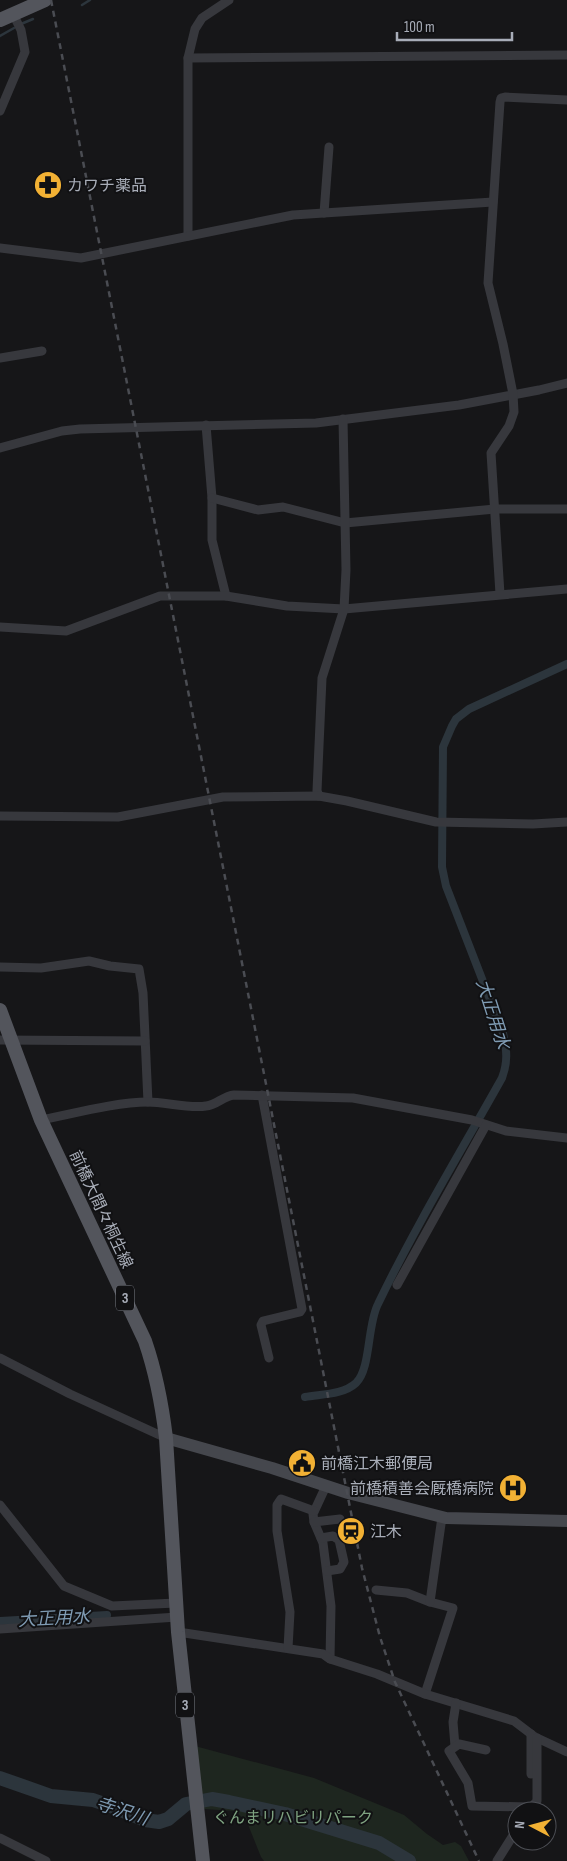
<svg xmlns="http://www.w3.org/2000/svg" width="567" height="1861" font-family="'Sofia Sans Condensed','Noto Sans JP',sans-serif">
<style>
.green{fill:#1e261f}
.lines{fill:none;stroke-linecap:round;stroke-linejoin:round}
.stream{stroke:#2c353c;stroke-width:2.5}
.canal{stroke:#2c353c;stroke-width:8}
.river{stroke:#2c353c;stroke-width:14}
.street{stroke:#37383d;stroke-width:9}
.secondary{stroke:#45474d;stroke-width:12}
.primary{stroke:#53555c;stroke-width:14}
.rail{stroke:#4a4c52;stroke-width:2.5;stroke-dasharray:6 5;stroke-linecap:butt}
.labels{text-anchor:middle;stroke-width:4;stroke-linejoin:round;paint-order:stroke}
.shield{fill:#111113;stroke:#7b7e86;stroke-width:1}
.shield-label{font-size:15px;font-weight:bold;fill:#a8adb8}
.poi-label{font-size:16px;fill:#a8adb8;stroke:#111113;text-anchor:start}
.street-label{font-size:16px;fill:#a8adb8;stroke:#111113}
.park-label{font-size:16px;fill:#7fa381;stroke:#111113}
.water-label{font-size:18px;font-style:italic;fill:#7f9bb3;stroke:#111113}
</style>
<rect width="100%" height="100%" fill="#161618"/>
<polygon class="green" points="195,1746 314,1778 404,1815 427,1834 443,1845 455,1842 461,1846 469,1861 264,1861 261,1857 247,1822 235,1811 204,1809"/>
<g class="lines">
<g class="stream">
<polyline points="82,5 90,0"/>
<polyline points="21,24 33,19"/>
<polyline points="0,36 14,28"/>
</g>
<g class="canal">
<path d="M305,1397C321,1394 343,1395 356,1383C371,1369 367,1325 378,1304C415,1227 460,1153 502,1078C508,1062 507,1050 503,1033L446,886L442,867L443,747L452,726L456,719L469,709L567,664"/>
<polyline points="0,1621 107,1615"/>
</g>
<polyline class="river" points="0,1778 51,1796 93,1800 116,1808 145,1820 159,1822 168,1819 186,1804 212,1799 229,1802 285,1814 379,1843 409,1861"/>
<g class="street">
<polyline points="188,58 567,55"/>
<polyline points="0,111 25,52 21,30 13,14"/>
<polyline points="324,213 329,147"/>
<polyline points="188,236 188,58 195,29 202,18 229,0"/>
<polyline points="0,248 81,258 293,215 493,202"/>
<polyline points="0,358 42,351"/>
<polyline points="206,425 212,498 212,540 226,596"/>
<polyline points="0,448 62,431 80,429 316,423 459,405 539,390 567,383"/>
<polyline points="212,498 258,510 283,507 345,523 495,509 567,509"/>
<polyline points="500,594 491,453 509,426 514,412 513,394 503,344 488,283 500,102 501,98 505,97 567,100"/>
<polyline points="0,627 66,631 160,596 226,596 287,606 344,609 567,589"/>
<polyline points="319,796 317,791 322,678 344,609 346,570 343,419"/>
<polyline points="0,816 118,817 223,797 319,796 347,801 436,822 533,824 567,822"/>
<polyline points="0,967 41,968 89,961 110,966 139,969 143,993 148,1102"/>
<polyline points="0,1040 145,1041"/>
<polyline points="262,1095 302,1309 300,1312 263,1321 261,1325 269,1358"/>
<path d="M41,1120C72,1114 116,1102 148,1102C165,1102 190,1109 206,1106C217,1105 223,1096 234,1095L353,1098L472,1120L506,1131L567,1138"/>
<polyline points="397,1285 486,1125"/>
<polyline points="0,1358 70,1394 166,1438"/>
<polyline points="326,1486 313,1514 314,1522 323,1543 331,1606 330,1659"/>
<polyline points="0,1505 64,1586 112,1606 176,1603"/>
<polyline points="314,1522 340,1519"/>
<polyline points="321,1538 333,1536 339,1540 344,1562 340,1569 327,1571"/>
<polyline points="376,1590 407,1593 430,1602 453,1608 425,1694"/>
<polyline points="430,1602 442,1517"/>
<polyline points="0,1629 177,1617"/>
<polyline points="178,1632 323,1654 330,1659 377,1674 425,1694 514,1721 535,1737 567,1752"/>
<polyline points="288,1648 290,1612 277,1531 277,1505 281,1499 314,1511"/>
<polyline points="531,1734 531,1774"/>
<polyline points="455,1746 453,1722 456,1703"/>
<polyline points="486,1750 459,1744 449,1751 468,1783 472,1806 531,1807"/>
<polyline points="528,1811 537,1801 537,1738"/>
<polyline points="0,1838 46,1861"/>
<polyline points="497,1861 517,1829"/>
</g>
<polyline class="secondary" points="166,1438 272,1468 348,1493 446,1518 567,1521"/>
<g class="primary">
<polyline points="0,20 45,0"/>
<path d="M0,1010L41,1120L145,1341C156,1373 162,1405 166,1438L178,1632L203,1861"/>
</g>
<polyline class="rail" points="51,0 362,1568 380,1637 395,1682 479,1861"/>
</g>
<defs>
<symbol id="pharmacy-disc" viewBox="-11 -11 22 22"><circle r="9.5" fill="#f2b134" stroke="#111113"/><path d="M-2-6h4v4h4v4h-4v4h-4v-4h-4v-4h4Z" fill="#111"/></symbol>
<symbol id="civic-disc" viewBox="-11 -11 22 22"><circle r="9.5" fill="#f2b134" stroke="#111113"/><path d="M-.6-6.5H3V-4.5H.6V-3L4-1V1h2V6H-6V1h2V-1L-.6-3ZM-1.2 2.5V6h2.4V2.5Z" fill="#111"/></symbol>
<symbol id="hospital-disc" viewBox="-11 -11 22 22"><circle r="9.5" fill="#f2b134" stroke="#111113"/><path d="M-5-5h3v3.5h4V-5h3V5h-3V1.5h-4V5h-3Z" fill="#111"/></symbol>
<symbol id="station-disc" viewBox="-11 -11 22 22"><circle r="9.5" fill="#f2b134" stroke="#111113"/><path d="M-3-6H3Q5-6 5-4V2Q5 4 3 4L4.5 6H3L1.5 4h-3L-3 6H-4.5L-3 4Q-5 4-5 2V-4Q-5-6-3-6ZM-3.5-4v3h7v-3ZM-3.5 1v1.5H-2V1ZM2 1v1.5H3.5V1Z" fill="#111"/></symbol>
</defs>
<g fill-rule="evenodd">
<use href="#pharmacy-disc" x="32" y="169" width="32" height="32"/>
<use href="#civic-disc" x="286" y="1447" width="32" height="32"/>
<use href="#hospital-disc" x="497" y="1472" width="32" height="32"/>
<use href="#station-disc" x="335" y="1515" width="32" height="32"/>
</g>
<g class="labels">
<g class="shield">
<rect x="116" y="1285.5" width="18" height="25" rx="4"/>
<rect x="176" y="1692.5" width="18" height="25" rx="4"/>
</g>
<g class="shield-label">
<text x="125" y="1303">3</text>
<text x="185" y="1710">3</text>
</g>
<g class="poi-label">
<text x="67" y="191">カワチ薬品</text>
<text x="321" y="1469">前橋江木郵便局</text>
<text x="494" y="1494" text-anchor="end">前橋積善会厩橋病院</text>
<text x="370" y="1537">江木</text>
</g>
<g class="street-label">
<text transform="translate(102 1209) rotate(65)" y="6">前橋大間々桐生線</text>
</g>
<g class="park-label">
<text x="293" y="1823">ぐんまリハビリパーク</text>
</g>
<g class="water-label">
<text transform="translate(493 1014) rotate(72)" y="6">大正用水</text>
<text transform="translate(54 1618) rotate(-3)" y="6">大正用水</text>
<text transform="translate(122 1811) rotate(18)" y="6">寺沢川</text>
</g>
</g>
<g transform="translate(532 1826) rotate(276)"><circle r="24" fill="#111113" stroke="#4d4f55"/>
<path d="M0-4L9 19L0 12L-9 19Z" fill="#f2b134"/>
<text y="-8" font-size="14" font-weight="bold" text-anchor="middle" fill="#a8adb8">N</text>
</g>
<path d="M397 32v8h115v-8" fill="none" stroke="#a8adb8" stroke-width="2.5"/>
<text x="404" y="32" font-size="15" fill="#a8adb8" stroke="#111113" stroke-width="4" paint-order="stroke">100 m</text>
</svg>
